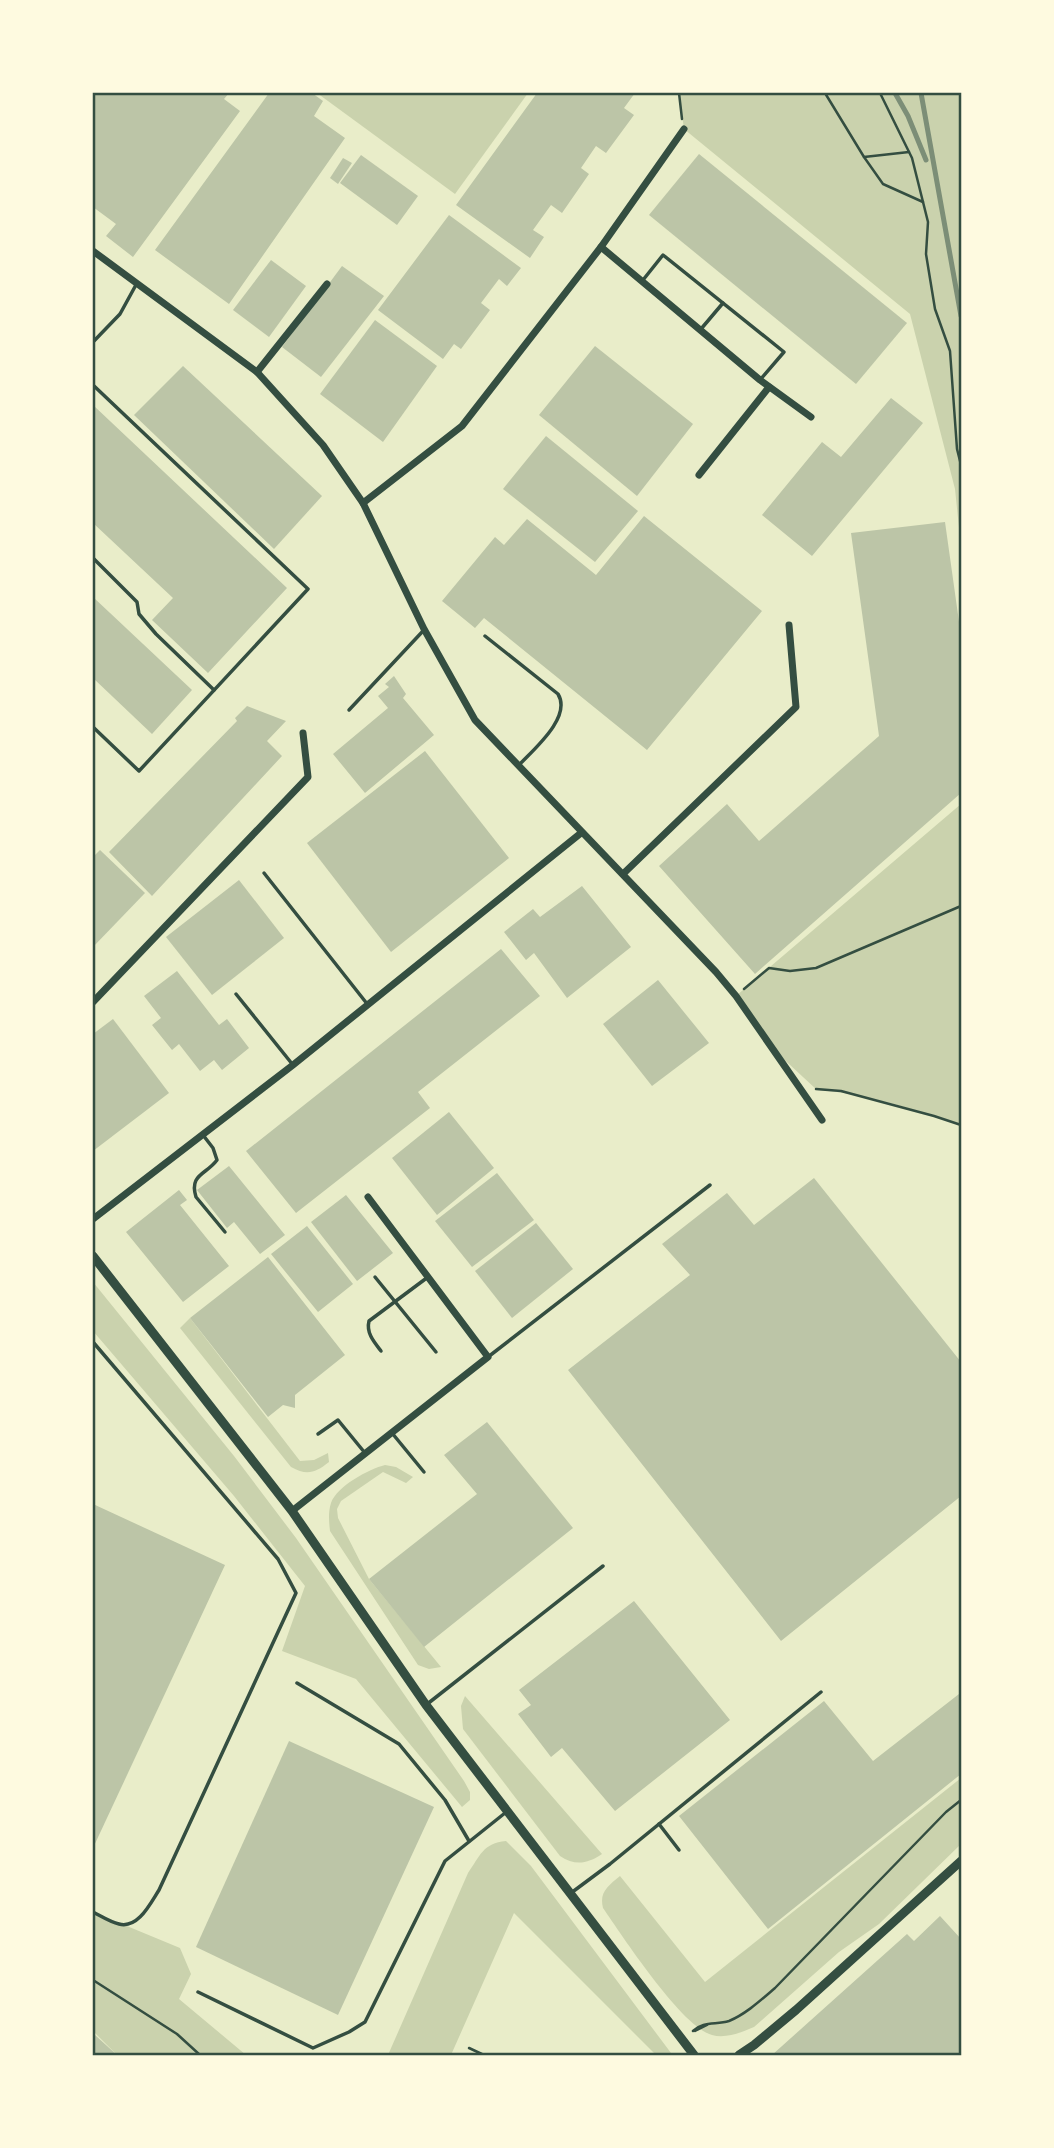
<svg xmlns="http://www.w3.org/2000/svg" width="1054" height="2148" font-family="Overpass,sans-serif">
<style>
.green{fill:#cad2ad}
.building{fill:#bcc5a7}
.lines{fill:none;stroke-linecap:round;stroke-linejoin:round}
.path{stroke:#344e41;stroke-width:2.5}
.service{stroke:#344e41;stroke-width:3.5}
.minor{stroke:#344e41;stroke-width:7}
.tertiary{stroke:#344e41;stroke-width:9}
.rail{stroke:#7c8e77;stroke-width:5}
.neatline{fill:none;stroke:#344e41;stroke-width:2.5}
</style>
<rect width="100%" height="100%" fill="#e9edc9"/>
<g class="green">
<polygon points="317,93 528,93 455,194"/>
<polygon points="679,93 961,93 961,547 955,489 910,314 684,129"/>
<path d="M961,804V1125C917,1110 864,1093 817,1090L775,1051L736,996Z"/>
<polygon points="93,1282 234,1456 296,1538 464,1781 470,1792 470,1800 462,1807 356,1679 282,1651 305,1586 234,1496 93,1331"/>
<path d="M190,1318L300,1461L314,1460L328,1453L329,1462C315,1473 307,1476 291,1467L180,1328Z"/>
<path d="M385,1465L396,1467L413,1477L406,1483L383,1472L341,1501L337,1509L338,1518L369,1579L441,1667L429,1669L418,1665L330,1531C329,1522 328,1512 331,1503C337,1486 369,1469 385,1465Z"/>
<path d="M465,1696L602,1854C587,1864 575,1866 560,1856L463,1729L461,1706Z"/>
<path d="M961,1778V1844L879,1924L839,1952L754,2027C742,2032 726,2039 712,2035C682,2027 623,1937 603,1908C599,1892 608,1886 620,1876L705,1982Z"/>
<path d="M506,1841L531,1866L671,2053L669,2055H656L514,1913L451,2055H388L468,1873C480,1856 483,1843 506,1841Z"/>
<polygon points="93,1912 180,1948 191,1974 179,1999 246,2055 117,2055 93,2031"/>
</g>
<g class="building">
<polygon points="93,93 229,93 224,99 240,111 133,257 106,236 116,224 93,207"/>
<polygon points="269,93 312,93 323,101 314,116 345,138 229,304 155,250"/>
<polygon points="537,93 635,93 624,108 634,115 606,153 596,146 581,168 589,174 562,213 551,205 533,230 544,237 530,258 456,205"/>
<polygon points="699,154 907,323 856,384 649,215"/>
<polygon points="361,155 418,196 397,225 340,183"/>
<polygon points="343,158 352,163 338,184 330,178"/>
<polygon points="449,215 521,268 507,286 499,279 481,303 490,310 461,349 454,344 443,359 378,310"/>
<polygon points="271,260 306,286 269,337 233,310"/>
<polygon points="342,266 384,296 321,377 282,347"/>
<polygon points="375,320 437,366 383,442 320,394"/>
<polygon points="595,346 693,424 637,496 539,415"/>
<polygon points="183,366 322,496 274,549 134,415"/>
<polygon points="891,398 923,423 812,556 762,515 822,442 841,457"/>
<polygon points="93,405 287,588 208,673 152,620 173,598 93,523"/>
<polygon points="546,436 638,511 595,562 503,489"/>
<polygon points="644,516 762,611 647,750 484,618 475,628 442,601 495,537 504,545 527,519 596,575"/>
<polygon points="945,522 961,636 961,793 755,974 659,866 727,804 759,841 879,736 851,533"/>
<polygon points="93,597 192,690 152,734 93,678"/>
<polygon points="394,676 406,694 403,698 434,735 365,793 333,754 388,708 378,696 389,687 385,684"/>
<polygon points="247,706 286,721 267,741 282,756 152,896 109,852 237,721 235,718"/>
<polygon points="425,751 509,858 391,952 307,843"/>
<polygon points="100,850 145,893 93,947 93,857"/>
<polygon points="239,880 284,938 212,995 166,937"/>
<polygon points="582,886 631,947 567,998 534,953 526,960 504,932 533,909 540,917"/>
<polygon points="501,949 540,996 418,1092 430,1108 296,1213 246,1151"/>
<polygon points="177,971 219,1025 227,1019 249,1048 222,1070 214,1060 200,1071 179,1044 172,1050 152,1025 161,1018 144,996"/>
<polygon points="658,980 709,1043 652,1086 603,1024"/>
<polygon points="113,1019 169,1093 93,1151 93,1034"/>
<polygon points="449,1112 494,1168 437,1215 392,1158"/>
<polygon points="229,1166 285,1235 260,1254 234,1222 227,1228 197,1190"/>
<polygon points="497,1173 534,1220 472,1267 435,1221"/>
<polygon points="814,1178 961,1362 961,1496 781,1641 568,1370 690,1275 662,1244 727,1193 754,1225"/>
<polygon points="179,1190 187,1200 180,1205 229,1266 183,1302 126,1232"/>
<polygon points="346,1195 393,1253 357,1281 311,1222"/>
<polygon points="536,1223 573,1269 512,1318 475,1271"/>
<polygon points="307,1226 353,1284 318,1312 271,1254"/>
<polygon points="268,1257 345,1355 295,1395 295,1408 283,1405 268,1417 190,1318"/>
<polygon points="487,1422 573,1528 424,1647 369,1579 477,1494 444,1455"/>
<polygon points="93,1504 225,1565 93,1848"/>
<polygon points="634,1601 730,1720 615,1811 562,1748 551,1757 518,1714 531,1705 519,1690"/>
<polygon points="959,1694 961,1697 961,1774 768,1929 679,1816 824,1701 873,1761"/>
<polygon points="289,1741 434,1807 338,2015 196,1947"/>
<polygon points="940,1916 961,1939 961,2055 772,2055 907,1934 914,1941"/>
<polygon points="95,2035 117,2055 93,2055 93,2038"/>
</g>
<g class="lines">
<g class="path">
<polyline points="679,93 682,119"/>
<polyline points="825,93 864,157 883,184 923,202"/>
<polyline points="880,93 912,158 928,222 926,254 935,309 950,351 957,449 961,465"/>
<polyline points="864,157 909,152"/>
<polyline points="744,989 769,968 790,971 816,968 961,906"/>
<polyline points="816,1089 841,1091 934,1116 961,1125"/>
<polyline points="93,1980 177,2034 200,2055"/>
<path d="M693,2031C703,2021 716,2025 729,2021C746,2014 761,2000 775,1988L946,1812L961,1800"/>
<polyline points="695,2031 707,2025"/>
<polyline points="469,2048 484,2055"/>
</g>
<g class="service">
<polyline points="643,280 663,255 784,352 760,380"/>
<polyline points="701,329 723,303"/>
<polyline points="93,342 120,314 137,283"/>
<polyline points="93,385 308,589 139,771 93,727"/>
<polyline points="93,558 137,602 139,614 156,634 214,690"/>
<path d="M485,636L558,694C572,717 534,749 520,764"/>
<polyline points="349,710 423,631"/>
<polyline points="264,873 368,1005"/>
<polyline points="236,994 293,1065"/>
<path d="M203,1135L213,1148L217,1160C206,1175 189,1174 196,1197L225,1232"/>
<polyline points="375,1277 436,1352"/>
<path d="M93,1342L278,1559L296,1593L159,1890C150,1904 138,1929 119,1924C110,1922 101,1916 93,1912"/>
<path d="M381,1351C374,1342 366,1333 369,1321L428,1277"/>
<polyline points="488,1357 710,1185"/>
<polyline points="392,1433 424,1472"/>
<polyline points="318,1434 338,1420 365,1453"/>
<polyline points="297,1683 399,1744 445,1800 469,1841"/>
<polyline points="426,1705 603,1566"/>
<polyline points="659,1824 679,1850"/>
<polyline points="571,1893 610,1864 821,1692"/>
<polyline points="198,1992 313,2048 349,2032 365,2022 445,1861 505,1813"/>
</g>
<g class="minor">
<polyline points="601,247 760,380 811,417"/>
<polyline points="93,251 257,372 323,445 363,503 424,629 475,720 716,972 736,996 822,1120"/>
<polyline points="257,372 327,284"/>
<polyline points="699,475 769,387"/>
<polyline points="363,503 462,426 601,247 684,129"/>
<polyline points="623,874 796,707 789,625"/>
<polyline points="93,1002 308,777 303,733"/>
<polyline points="93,1219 293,1065 581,833"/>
<polyline points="292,1511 488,1357 368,1197"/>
</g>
<g class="tertiary">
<polyline points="93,1256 292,1511 426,1705 694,2055"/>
<polyline points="739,2055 754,2045 796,2010 961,1861"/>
</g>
<g class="rail">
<polyline points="895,93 908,116 926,160"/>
<polyline points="921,93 961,316"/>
</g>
</g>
<rect width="1054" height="2148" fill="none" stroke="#fefae0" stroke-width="189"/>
<rect x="94" y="94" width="866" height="1960" class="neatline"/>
</svg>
